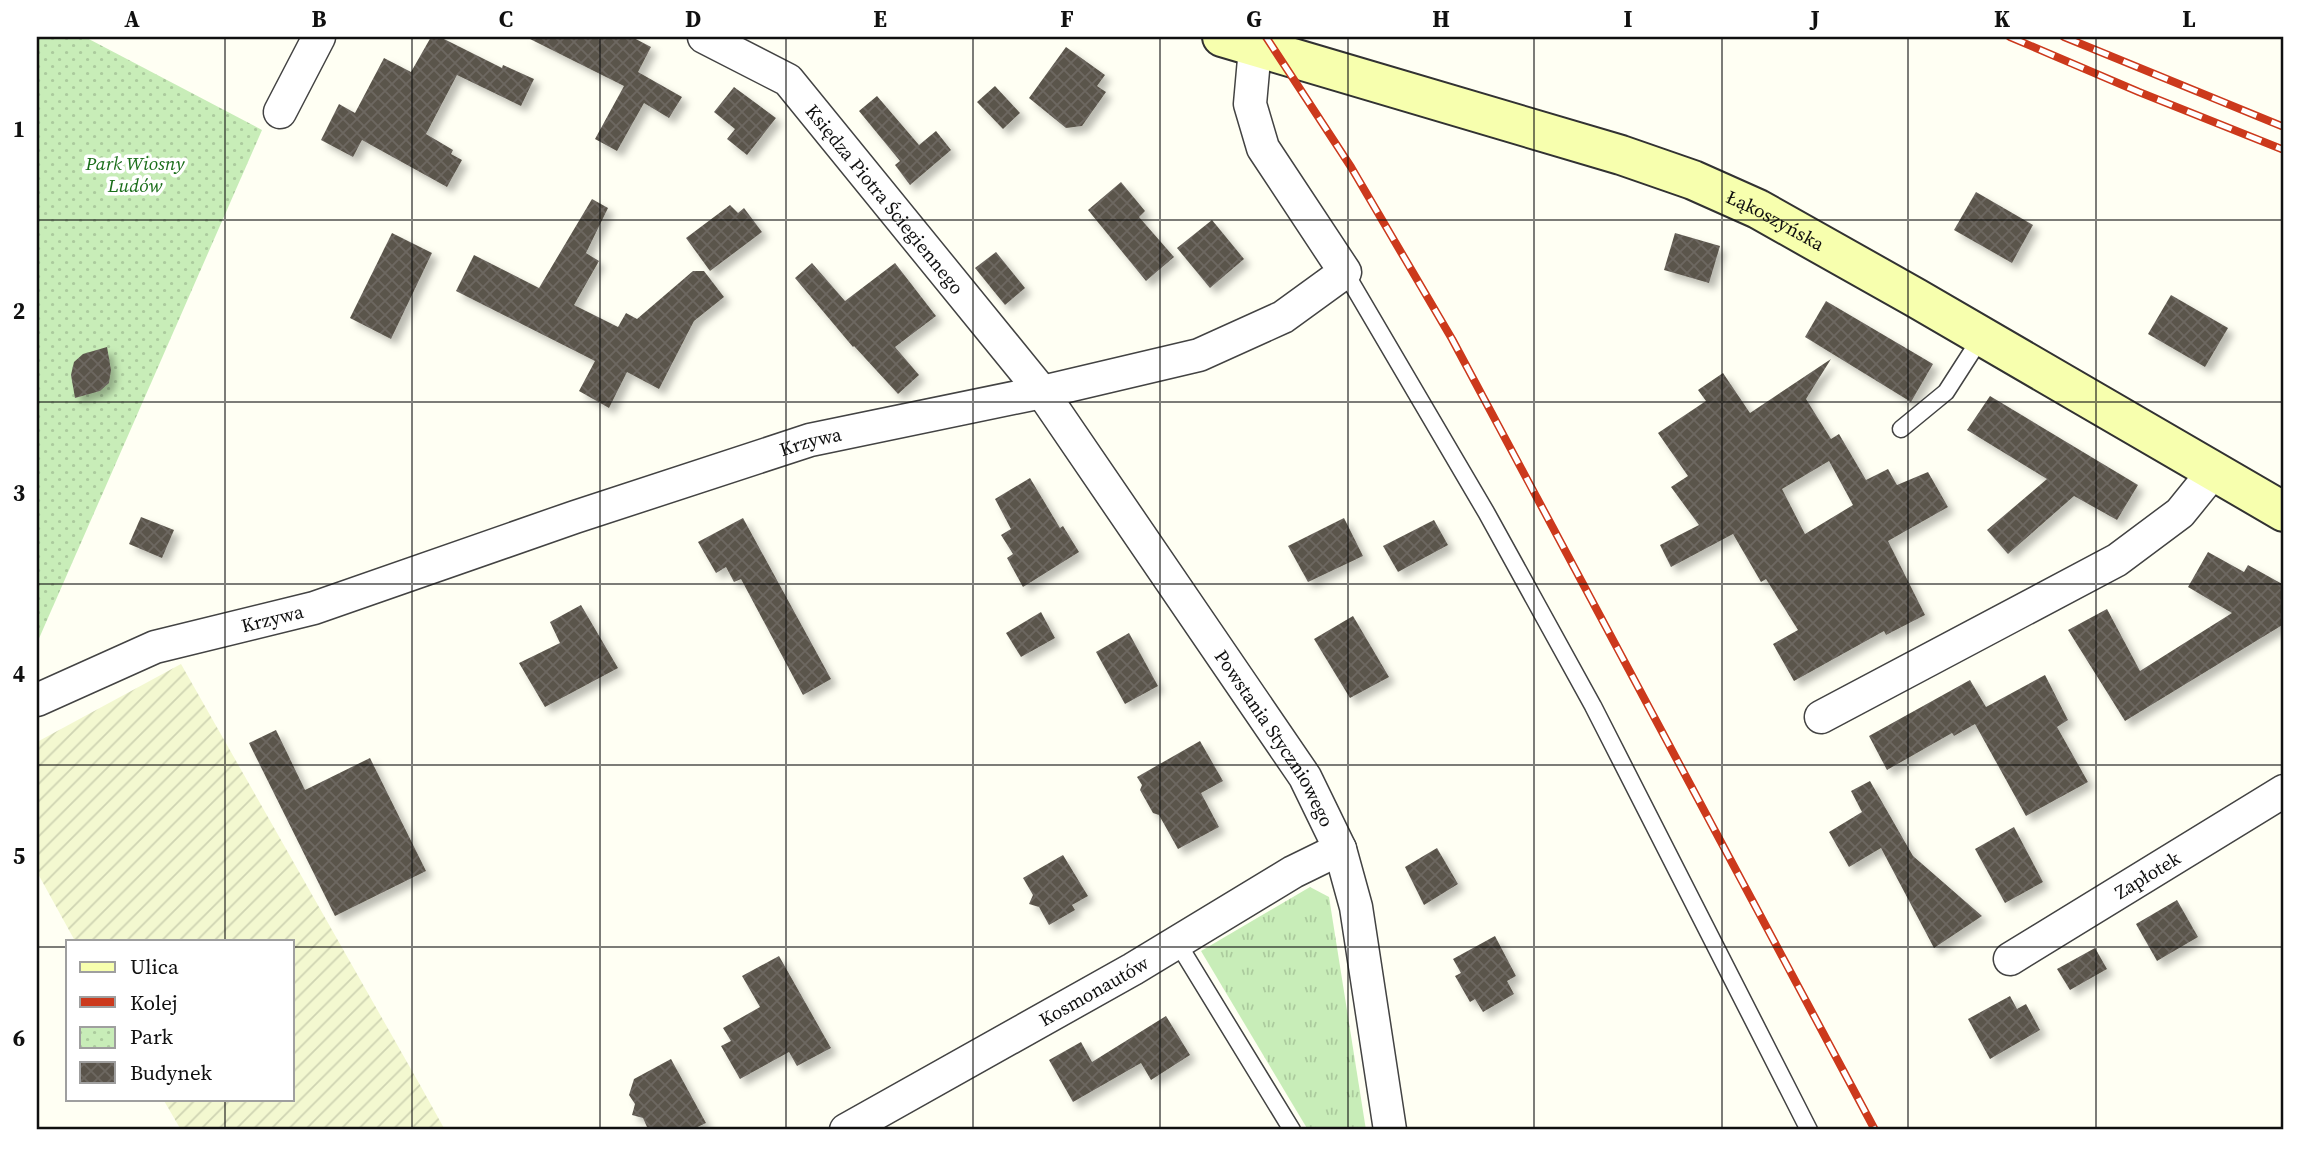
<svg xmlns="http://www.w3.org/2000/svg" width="2321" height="1167" font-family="'Source Serif 4',serif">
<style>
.farmland{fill:url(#farmland-furrows)}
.grass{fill:url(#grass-tufts)}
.park{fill:url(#park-dots)}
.building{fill:url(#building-cross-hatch);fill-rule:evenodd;filter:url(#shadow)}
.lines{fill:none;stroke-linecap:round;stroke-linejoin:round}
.lane-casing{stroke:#434343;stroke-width:19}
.street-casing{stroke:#434343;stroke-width:35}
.secondary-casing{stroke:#323232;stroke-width:42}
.lane{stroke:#fff;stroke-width:16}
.street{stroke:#fff;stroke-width:32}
.secondary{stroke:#f7ffae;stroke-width:38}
.rail-casing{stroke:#cc391c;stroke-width:8}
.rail{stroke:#fff;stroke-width:5;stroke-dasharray:16;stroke-linecap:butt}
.grid{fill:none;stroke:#101010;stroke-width:2;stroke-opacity:0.55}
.labels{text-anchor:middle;stroke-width:7;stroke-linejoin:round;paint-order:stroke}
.park-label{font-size:19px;font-style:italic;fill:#1a6e1a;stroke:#fff}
.street-label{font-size:19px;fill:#101010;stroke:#fff}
.neatline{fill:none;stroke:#101010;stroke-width:2.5}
.grid-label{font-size:23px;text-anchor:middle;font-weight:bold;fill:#101010}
</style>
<defs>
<pattern id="farmland-furrows" width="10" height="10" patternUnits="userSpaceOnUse" patternTransform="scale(1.75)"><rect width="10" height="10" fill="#f3f8d0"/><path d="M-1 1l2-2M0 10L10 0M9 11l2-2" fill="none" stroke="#cfd4b2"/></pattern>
<pattern id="grass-tufts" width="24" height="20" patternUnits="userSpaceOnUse" patternTransform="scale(1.75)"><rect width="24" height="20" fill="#c8edb8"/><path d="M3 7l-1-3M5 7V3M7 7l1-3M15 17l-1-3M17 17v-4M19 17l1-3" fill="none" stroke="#abca9d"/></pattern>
<pattern id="park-dots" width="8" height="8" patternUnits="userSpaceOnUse" patternTransform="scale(1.75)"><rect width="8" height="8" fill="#c8edb8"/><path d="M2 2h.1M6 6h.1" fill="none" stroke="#abca9d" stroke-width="1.8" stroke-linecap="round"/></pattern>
<pattern id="building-cross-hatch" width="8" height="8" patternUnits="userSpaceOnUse" patternTransform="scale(1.75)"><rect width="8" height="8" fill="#5a544b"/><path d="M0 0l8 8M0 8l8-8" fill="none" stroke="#6d6861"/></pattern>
<filter id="shadow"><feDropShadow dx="6" dy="6" stdDeviation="3.5" flood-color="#0004"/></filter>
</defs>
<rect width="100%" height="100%" fill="#fffff3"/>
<polygon class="farmland" points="181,664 420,1085 445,1130 181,1130 163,1099 292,1099 292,941 75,941 37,872 37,742"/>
<polygon class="grass" points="1310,887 1329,897 1366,1130 1308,1130 1201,951"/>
<polygon class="park" points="37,37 85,37 262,130 37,643"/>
<g class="building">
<polygon points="431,37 440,37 502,68 503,65 534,79 521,106 457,75 426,134 453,150 451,154 462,160 447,187 362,140 353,157 321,140 339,104 355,113 384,58 411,72"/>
<polygon points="526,37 632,37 651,47 638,72 682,97 669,118 644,103 617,151 595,139 624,86"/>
<polygon points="1066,47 1105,75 1097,86 1106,92 1082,126 1066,128 1029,98"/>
<polygon points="995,86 1020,113 1003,129 977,102"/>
<polygon points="734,87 776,118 747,155 727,139 735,129 714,112"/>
<polygon points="877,96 919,145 936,131 951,150 910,185 895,165 900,161 859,111"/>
<polygon points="1121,182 1145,211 1139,217 1174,257 1146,281 1088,210"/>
<polygon points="1976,192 2033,225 2012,263 1954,230"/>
<polygon points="592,199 608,208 586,253 599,261 574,305 618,327 626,313 637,319 693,271 704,271 724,297 694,321 659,389 627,372 609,408 579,391 595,361 456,291 474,255 539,288"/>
<polygon points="730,205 738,213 744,208 762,232 710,271 686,238"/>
<polygon points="1212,220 1244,259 1210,288 1177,248"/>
<polygon points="392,233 432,253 391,339 350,318"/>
<polygon points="1675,233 1720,246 1709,283 1664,270"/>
<polygon points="996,252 1025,288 1005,305 975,268"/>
<polygon points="812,263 845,301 895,263 936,316 895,347 919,375 898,394 854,346 853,347 795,278"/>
<polygon points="2171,295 2228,328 2205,367 2148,334"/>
<polygon points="1826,301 1933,364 1911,402 1805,337"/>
<polygon points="107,347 111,370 109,383 100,391 75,398 71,375 74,362 83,354"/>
<path d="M1831,359L1806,399L1831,439L1839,434L1866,480L1888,469L1897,485L1928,472L1948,507L1888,541L1925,615L1886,635L1884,631L1794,681L1773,644L1798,630L1766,579L1761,582L1733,534L1671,567L1660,545L1699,525L1671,487L1688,476L1658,433L1706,401L1698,390L1723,373L1750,413ZM1829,461L1853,505L1805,534L1782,489Z"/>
<polygon points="1990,396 2138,485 2117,520 2074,496 2008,554 1987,530 2047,479 1967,430"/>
<polygon points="1030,478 1060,528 1063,526 1079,552 1023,587 1007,558 1013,554 1001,535 1011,529 995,499"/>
<polygon points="141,517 174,530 162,558 129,544"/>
<polygon points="743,518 831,679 803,695 741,579 734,582 726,567 716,573 698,542"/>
<polygon points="1344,518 1363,556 1308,582 1288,546"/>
<polygon points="1434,520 1448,545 1398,572 1383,546"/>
<polygon points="2208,552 2244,572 2248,565 2284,585 2284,624 2125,721 2068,630 2107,609 2140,671 2232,613 2188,587"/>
<polygon points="581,605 618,668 545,707 519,663 560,643 550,622"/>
<polygon points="1041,612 1055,638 1021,657 1006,633"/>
<polygon points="1353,616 1389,677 1350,698 1314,639"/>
<polygon points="1129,633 1158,686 1125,704 1096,652"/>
<polygon points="2045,675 2068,720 2057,727 2088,782 2026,816 1975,724 1954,736 1952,733 1887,770 1869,736 1970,680 1986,707"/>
<polygon points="276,730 305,790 370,758 426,871 335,916 249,743"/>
<polygon points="1200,741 1223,781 1201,793 1219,827 1178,849 1159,815 1153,813 1140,790 1142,785 1137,777"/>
<polygon points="1870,781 1913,856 1982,916 1934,948 1881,848 1849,867 1829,832 1862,812 1851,791"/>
<polygon points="2014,827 2043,882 2005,903 1975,849"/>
<polygon points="1437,848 1458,884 1424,905 1405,867"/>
<polygon points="1063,855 1088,896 1072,905 1075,910 1049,925 1039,907 1029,904 1033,895 1023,878"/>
<polygon points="2177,900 2198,937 2157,961 2136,924"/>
<polygon points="1495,936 1516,976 1507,981 1514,994 1483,1012 1475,999 1470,1002 1455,976 1461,973 1453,959"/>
<polygon points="2095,948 2107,969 2070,990 2057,969"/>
<polygon points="779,956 831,1048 797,1066 789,1052 740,1079 721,1046 731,1041 723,1028 760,1007 742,976"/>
<polygon points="2010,996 2017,1009 2026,1004 2040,1030 1990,1059 1968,1019"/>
<polygon points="1166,1016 1190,1055 1151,1080 1141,1063 1073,1102 1049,1060 1081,1042 1092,1062"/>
<polygon points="671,1059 706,1123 691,1130 662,1130 647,1127 643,1118 632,1115 635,1104 629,1095 634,1079"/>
</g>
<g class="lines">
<defs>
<g id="lane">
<polyline points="1345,272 1486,512 1593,706 1809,1130"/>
<polyline points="1901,429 1946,392 1982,336"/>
<polyline points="1177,942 1292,1130"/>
</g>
<g id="street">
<path id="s1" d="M704,37L788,80L1042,392L1305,777L1340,849L1356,907L1390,1130"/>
<polyline points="280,112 319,37"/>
<path id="s2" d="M37,700L155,647L314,608L575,517L810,440L1042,392L1199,355L1283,317L1345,272L1263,148L1250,104L1255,48"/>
<polyline points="1821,717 2117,560 2180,513 2214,471"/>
<path id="s3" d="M2010,959L2284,791"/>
<path id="s4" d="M846,1130L1133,969L1293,872L1340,849"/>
</g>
<g id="secondary">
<path id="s5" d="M1222,37L1621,155L1693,180L1758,209L1916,298L2284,512"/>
</g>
</defs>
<use href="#lane" class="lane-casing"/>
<use href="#street" class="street-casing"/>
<use href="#secondary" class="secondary-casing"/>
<use href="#lane" class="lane"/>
<use href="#street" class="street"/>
<use href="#secondary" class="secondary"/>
<defs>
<g id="rail">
<polyline points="1266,37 1351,167 1452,339 1875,1130"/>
<polyline points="2010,37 2139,92 2284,150"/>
<polyline points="2064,37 2284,127"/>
</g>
</defs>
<use href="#rail" class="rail-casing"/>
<use href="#rail" class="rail"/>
</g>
<path class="grid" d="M225,37V941M412,37V1130M600,37V1130M786,37V1130M973,37V1130M1160,37V1130M1348,37V1130M1534,37V1130M1722,37V1130M1908,37V1130M2096,37V1130M37,220H2284M37,402H2284M37,584H2284M37,765H2284M37,947H68M292,947H2284M225,1099V1130"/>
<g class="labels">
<g class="park-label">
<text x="135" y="170">Park Wiosny<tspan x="135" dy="22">Ludów</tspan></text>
</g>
<g class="street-label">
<text dy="7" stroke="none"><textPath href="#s1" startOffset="248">Księdza Piotra Ściegiennego</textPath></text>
<text dy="7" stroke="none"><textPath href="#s5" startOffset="584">Łąkoszyńska</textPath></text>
<text dy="7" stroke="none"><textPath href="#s2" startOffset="817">Krzywa</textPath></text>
<text dy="7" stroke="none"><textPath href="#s2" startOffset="250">Krzywa</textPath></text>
<text dy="7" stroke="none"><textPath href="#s1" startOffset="914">Powstania Styczniowego</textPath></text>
<text dy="7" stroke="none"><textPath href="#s3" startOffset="161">Zapłotek</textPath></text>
<text dy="7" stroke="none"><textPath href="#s4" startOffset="284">Kosmonautów</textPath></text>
</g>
</g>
<rect width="2321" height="1167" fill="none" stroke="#ffffff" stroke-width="77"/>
<rect x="66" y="940" width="228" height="161" fill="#ffffff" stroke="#9f9f9f" stroke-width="2"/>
<rect x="80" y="962" width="35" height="10" fill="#f7ffae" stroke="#9f9f9f" stroke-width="2"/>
<text x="130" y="974" font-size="21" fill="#101010">Ulica</text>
<rect x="80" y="997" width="35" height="10" fill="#cc391c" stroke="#9f9f9f" stroke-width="2"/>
<text x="130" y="1010" font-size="21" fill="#101010">Kolej</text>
<rect x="80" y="1027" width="35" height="21" fill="url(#park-dots)" stroke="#9f9f9f" stroke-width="2"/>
<text x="130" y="1044" font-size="21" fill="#101010">Park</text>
<rect x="80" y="1062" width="35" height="21" fill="url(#building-cross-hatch)" stroke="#9f9f9f" stroke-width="2"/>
<text x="130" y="1080" font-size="21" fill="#101010">Budynek</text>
<rect x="38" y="38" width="2244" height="1090" class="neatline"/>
<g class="grid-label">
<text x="132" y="27">A</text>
<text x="319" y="27">B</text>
<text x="506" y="27">C</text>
<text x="693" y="27">D</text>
<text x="880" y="27">E</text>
<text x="1067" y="27">F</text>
<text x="1254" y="27">G</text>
<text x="1441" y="27">H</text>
<text x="1628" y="27">I</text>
<text x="1815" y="27">J</text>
<text x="2002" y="27">K</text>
<text x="2189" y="27">L</text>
<text x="19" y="137">1</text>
<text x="19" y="319">2</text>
<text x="19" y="501">3</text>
<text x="19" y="682">4</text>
<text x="19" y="864">5</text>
<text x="19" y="1046">6</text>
</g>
</svg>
